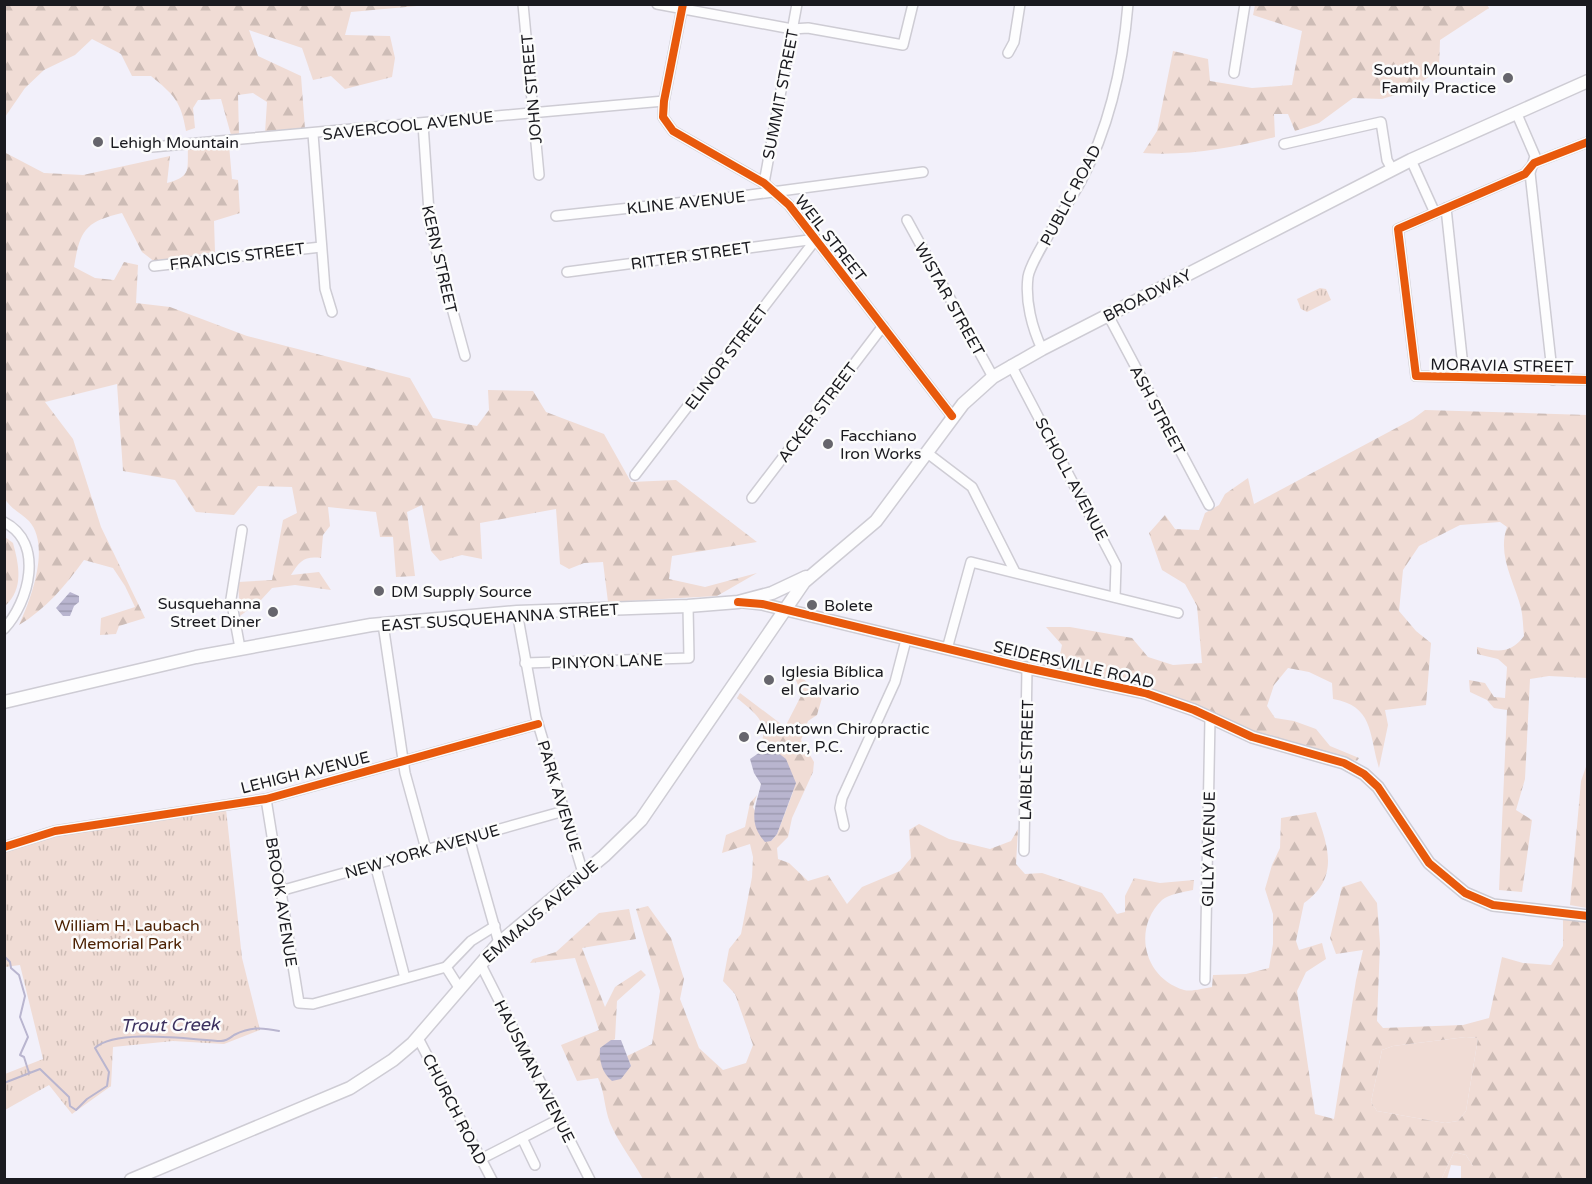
<svg xmlns="http://www.w3.org/2000/svg" width="1592" height="1184" font-family="'Varela Round',sans-serif">
<style>
.grass{fill:#f0dcd5}
.forest{fill:url(#forest-firs);fill-rule:evenodd}
.park{fill:url(#park-tufts)}
.water{fill:url(#water-rules)}
.lines{fill:none;stroke-linecap:round;stroke-linejoin:round}
.stream{stroke:#b9b5cf;stroke-width:2}
.minor-casing{stroke:#ceccd4;stroke-width:12}
.tertiary-casing{stroke:#ceccd4;stroke-width:14}
.secondary-casing{stroke:#ceccd4;stroke-width:15}
.minor{stroke:#fdfdfe;stroke-width:9}
.tertiary{stroke:#fdfdfe;stroke-width:10}
.secondary{stroke:#fdfdfe;stroke-width:12}
.cycleway-casing{stroke:#fcfcfc;stroke-width:11}
.cycleway{stroke:#e8590c;stroke-width:8}
.poi-dot{fill:#66656c;stroke:#fcfcfc;stroke-width:2}
.labels{text-anchor:middle;stroke-width:5;stroke-linejoin:round;paint-order:stroke}
.poi-label{font-size:16px;fill:#1a1a1f;stroke:#fcfcfc;text-anchor:start}
.street-label{font-size:16px;fill:#1a1a1f;stroke:#fcfcfc}
.park-label{font-size:16px;fill:#4a1f00;stroke:#fcfcfc}
.water-label{font-size:18px;font-style:italic;fill:#3c315f;stroke:#fcfcfc}
</style>
<defs>
<pattern id="forest-firs" width="22" height="20" patternUnits="userSpaceOnUse" patternTransform="scale(1.5)"><rect width="22" height="20" fill="#f0dcd5"/><path d="M5 1l3.5 6h-7zM16 11l3.5 6h-7z" fill="#cdbcb6"/></pattern>
<pattern id="park-tufts" width="24" height="20" patternUnits="userSpaceOnUse" patternTransform="scale(1.5)"><rect width="24" height="20" fill="#f0dcd5"/><path d="M3 7l-1-3M5 7V3M7 7l1-3M15 17l-1-3M17 17v-4M19 17l1-3" fill="none" stroke="#cdbcb6"/></pattern>
<pattern id="water-rules" width="6" height="5" patternUnits="userSpaceOnUse" patternTransform="scale(1.5)"><rect width="6" height="5" fill="#b9b5cf"/><path d="M0 2.5h6" fill="none" stroke="#9e9bb1"/></pattern>
</defs>
<rect width="100%" height="100%" fill="#f2f0fa"/>
<g class="grass">
<polygon points="1466,1037 1478,1038 1466,1111 1458,1121 1445,1123 1377,1111 1371,1102 1382,1050 1393,1046"/>
<polygon points="1454,1152 1466,1155 1473,1166 1473,1179 1461,1179 1461,1166 1451,1165 1447,1179 1441,1180"/>
</g>
<g class="forest">
<path d="M5,5H428L351,12L345,35L390,36L395,58L392,77L345,89L331,76L313,80L302,48L249,30L258,56L301,76L305,129L265,133L267,102L253,93L238,95L239,135H231L221,99L198,100L193,108L195,128L186,131C181,101 174,95 151,76H132L121,54L92,39L75,55L44,70L25,88L5,117Z"/>
<path d="M1487,5L1489,8L1440,40L1439,69L1411,90L1382,99L1353,98L1319,123L1295,131L1288,114H1274L1275,137C1232,148 1188,156 1143,153L1157,131L1173,51L1208,59L1210,81L1252,88L1292,85L1302,31L1253,15L1255,5Z"/>
<path d="M229,145L232,179L238,180L240,213L214,221L215,252L155,262L142,252L122,213C84,222 80,231 74,267L95,278L114,280L124,262L138,265L136,303L170,307L247,336L410,378L433,418L477,426L489,410L488,390L533,391L546,412L604,434L631,482L676,480L757,542L672,556L669,579L705,587L757,573L717,596L608,602L603,562L584,563L569,569L560,564L556,509L480,523L482,559L462,555L440,561L431,551L422,505L407,512L415,576L396,577L393,537H380L376,512L328,507L330,526L323,535L321,558C304,556 300,561 291,575L319,572L331,590L295,585L272,588L261,600L240,616L238,582L272,580L283,520L297,513L292,487L258,486L234,515L196,512L175,480L123,471L117,384L45,402L73,439L101,527L145,618L119,626L116,634L100,635L101,618L135,607L125,586L113,568L84,560C66,585 46,609 19,625C31,599 51,546 29,521C21,513 11,509 5,499L4,152L44,173L83,175L170,156L167,183C192,176 187,170 188,147Z"/>
<path d="M1425,410L1587,415V678L1549,676L1530,679L1525,779L1516,810L1532,820L1522,892L1499,890L1507,710L1494,708L1487,700L1470,692L1469,680L1485,683L1494,697L1505,698L1507,667L1498,659L1477,654V647C1497,652 1511,654 1524,636C1523,627 1523,617 1521,608C1514,581 1497,555 1507,527L1500,522L1460,525L1419,546L1403,570L1399,611L1416,631L1431,643L1426,705L1385,710L1388,725L1379,768C1369,735 1374,706 1333,699L1332,683L1309,672L1288,668L1274,685L1267,706L1275,718L1294,721L1316,729L1330,746L1359,758L1357,761L1257,735L1179,698L1057,669L1062,645L1046,627H1070L1132,638L1148,657L1173,665L1202,663L1197,606L1185,584L1162,570L1149,533L1165,515L1175,529L1199,530L1205,513L1219,505L1225,494L1248,478L1254,504L1413,419Z"/>
<path d="M5,537L13,543C19,565 24,589 5,606Z"/>
<path d="M798,673L822,698L817,715L808,721L801,740L814,762L813,772L792,818L788,837L777,848L778,859L789,863L808,881L828,875L847,904L862,887L900,871L911,858L909,830L919,824L949,839L990,849L1011,841L1018,829L1016,864L1025,874L1042,873L1102,893L1117,914L1125,912V896L1134,878L1160,883L1194,880L1193,890C1184,892 1169,894 1162,900C1132,929 1144,978 1184,990C1192,992 1204,988 1212,987L1213,975L1246,974L1269,968L1273,944V914L1265,889L1272,865L1280,848L1281,818L1316,812C1329,848 1339,878 1304,903L1296,941L1299,950L1322,943L1326,959L1306,972L1297,991L1315,1114L1334,1119L1356,980L1363,950L1336,954L1330,938L1342,887L1361,881L1377,903L1380,944L1377,1021L1383,1028L1463,1025L1489,1018L1502,957L1523,963L1551,965L1563,946V918L1587,920V1179H1473V1166L1466,1155L1454,1152L1441,1180H1225L1216,1177L1198,1180L643,1179C633,1161 618,1142 610,1123C604,1107 605,1093 598,1078L577,1081L561,1045L599,1030L575,958L530,963L533,959L556,952L599,913L629,909L636,939L582,948L605,1007L615,987L641,970L646,975L617,1001L615,1039L600,1048L631,1066L627,1056L652,1044L660,991L636,909L648,906L671,938L684,979L680,999L699,1048L723,1070L746,1063L753,1045L735,994L723,981L729,949L741,934L752,877L753,857L750,844L722,853L726,835L745,827L750,803L757,795L753,807L771,841L777,834L793,792L779,752L762,741C768,720 752,711 737,698L740,693L785,727L802,694L794,676ZM1466,1037L1478,1038L1466,1111L1458,1121L1445,1123L1377,1111L1371,1102L1382,1050L1393,1046Z"/>
<polygon points="1587,764 1587,908 1570,905 1581,781"/>
</g>
<g class="park">
<polygon points="1320,288 1326,289 1331,300 1307,312 1301,309 1297,299"/>
<polygon points="226,809 242,958 260,1030 224,1044 173,1041 113,1047 111,1086 72,1114 49,1085 5,1110 5,1074 43,1059 20,965 5,967 4,851 60,832"/>
</g>
<g class="water">
<polygon points="70,592 79,596 79,602 74,606 70,616 63,616 56,608"/>
<path d="M766,748H772L786,759L796,783L777,834L771,841L765,842C747,822 756,806 761,784L754,773L750,759Z"/>
<path d="M611,1040H621L631,1066L621,1079L612,1081C602,1073 599,1061 600,1048Z"/>
</g>
<g class="lines">
<g class="stream">
<polyline points="4,956 10,962 11,968 19,975 25,996 20,1017 28,1037 20,1055 24,1057 29,1073"/>
<path d="M4,1083L40,1069L69,1097L70,1106L76,1110L87,1099L107,1086L109,1072L95,1048C117,1028 193,1040 221,1041C227,1041 230,1038 234,1035C250,1027 261,1027 279,1031"/>
</g>
<defs>
<g id="minor">
<polyline points="523,4 539,175"/>
<polyline points="657,4 792,29 808,28 903,45 913,4"/>
<polyline points="683,4 664,101 663,117 673,131 764,183 789,205 952,416"/>
<polyline points="1008,53 1014,42 1020,4"/>
<polyline points="1234,73 1245,4"/>
<polyline points="1516,112 1535,156 1530,173 1553,380"/>
<polyline points="423,124 430,227 465,356"/>
<polyline points="313,134 325,289 332,312"/>
<polyline points="1588,142 1534,163 1525,174 1398,229 1416,376 1588,380"/>
<polyline points="1284,144 1381,122 1387,160 1392,169"/>
<polyline points="152,147 664,101"/>
<polyline points="1411,160 1435,213"/>
<polyline points="764,183 797,4"/>
<polyline points="1446,208 1464,376"/>
<polyline points="556,216 742,196 923,172"/>
<polyline points="907,220 993,377"/>
<polyline points="154,266 321,247"/>
<polyline points="567,272 816,239"/>
<polyline points="1108,315 1209,505"/>
<path d="M1042,349C1032,328 1025,301 1028,277C1031,258 1070,202 1081,181C1110,126 1123,66 1128,4"/>
<polyline points="1011,365 1116,565 1115,597"/>
<polyline points="926,452 972,487 1015,572"/>
<polyline points="635,475 816,239"/>
<polyline points="752,498 883,326"/>
<path d="M4,522C45,543 29,602 4,629"/>
<polyline points="517,612 536,717 583,873"/>
<polyline points="383,624 405,773 426,849"/>
<polyline points="240,648 231,599 242,530"/>
<polyline points="947,649 971,562 1178,613"/>
<polyline points="525,663 689,658 688,606"/>
<polyline points="266,799 299,1003 313,1004 446,967 460,989"/>
<polyline points="844,826 840,808 842,798 895,682 906,640"/>
<polyline points="469,837 499,943"/>
<polyline points="4,847 55,831 266,799 538,724"/>
<polyline points="1024,851 1027,668"/>
<polyline points="375,864 405,978"/>
<polyline points="280,891 564,811"/>
<polyline points="480,963 590,1180"/>
<polyline points="446,967 471,941 495,926"/>
<polyline points="1205,980 1210,718"/>
<polyline points="418,1038 492,1180"/>
<polyline points="522,1138 535,1165"/>
<polyline points="481,1159 559,1119"/>
</g>
<polyline id="tertiary" points="744,602 762,604 1027,668 1145,693 1194,710 1252,737 1344,763 1364,774 1378,787 1429,863 1465,893 1493,905 1588,916"/>
<g id="secondary">
<polyline points="4,702 196,657 371,625 517,612 688,606 738,602 772,593 806,577"/>
<polyline points="131,1180 350,1088 393,1060 413,1043 499,943 604,856 641,820 804,582 876,521 963,404 993,377 1042,349 1411,160 1588,81"/>
</g>
</defs>
<use href="#minor" class="minor-casing"/>
<use href="#tertiary" class="tertiary-casing"/>
<use href="#secondary" class="secondary-casing"/>
<use href="#minor" class="minor"/>
<use href="#tertiary" class="tertiary"/>
<use href="#secondary" class="secondary"/>
<defs>
<g id="cycleway">
<polyline points="683,4 664,101 663,117 673,131 764,183 789,205 952,416"/>
<polyline points="1588,142 1534,163 1525,174 1398,229 1416,376 1588,380"/>
<polyline points="738,602 762,604 1027,668 1145,693 1194,710 1252,737 1344,763 1364,774 1378,787 1429,863 1465,893 1493,905 1588,916"/>
<polyline points="4,847 55,831 266,799 538,724"/>
</g>
</defs>
<use href="#cycleway" class="cycleway-casing"/>
<use href="#cycleway" class="cycleway"/>
</g>
<g class="poi-dot">
<circle cx="1508" cy="78" r="6"/>
<circle cx="98" cy="142" r="6"/>
<circle cx="828" cy="444" r="6"/>
<circle cx="379" cy="591" r="6"/>
<circle cx="812" cy="605" r="6"/>
<circle cx="273" cy="612" r="6"/>
<circle cx="769" cy="680" r="6"/>
<circle cx="744" cy="737" r="6"/>
</g>
<g class="labels">
<g class="poi-label">
<text x="1496" y="75" text-anchor="end">South Mountain<tspan x="1496" dy="18">Family Practice</tspan></text>
<text x="110" y="148">Lehigh Mountain</text>
<text x="840" y="441">Facchiano<tspan x="840" dy="18">Iron Works</tspan></text>
<text x="391" y="597">DM Supply Source</text>
<text x="261" y="609" text-anchor="end">Susquehanna<tspan x="261" dy="18">Street Diner</tspan></text>
<text x="824" y="611">Bolete</text>
<text x="781" y="677">Iglesia Bíblica<tspan x="781" dy="18">el Calvario</tspan></text>
<text x="756" y="734">Allentown Chiropractic<tspan x="756" dy="18">Center, P.C.</tspan></text>
</g>
<g class="street-label">
<text transform="translate(531 89) rotate(-95)" y="6">JOHN STREET</text>
<text transform="translate(780 94) rotate(-79)" y="6">SUMMIT STREET</text>
<text transform="translate(408 125) rotate(-6)" y="6">SAVERCOOL AVENUE</text>
<text transform="translate(1070 195) rotate(-62)" y="6">PUBLIC ROAD</text>
<text transform="translate(686 202) rotate(-6)" y="6">KLINE AVENUE</text>
<text transform="translate(831 238) rotate(52)" y="6">WEIL STREET</text>
<text transform="translate(691 255) rotate(-8)" y="6">RITTER STREET</text>
<text transform="translate(237 256) rotate(-7)" y="6">FRANCIS STREET</text>
<text transform="translate(440 259) rotate(77)" y="6">KERN STREET</text>
<text transform="translate(1147 295) rotate(-27)" y="6">BROADWAY</text>
<text transform="translate(950 299) rotate(61)" y="6">WISTAR STREET</text>
<text transform="translate(726 357) rotate(-53)" y="6">ELINOR STREET</text>
<text transform="translate(1502 365) rotate(1)" y="6">MORAVIA STREET</text>
<text transform="translate(1158 410) rotate(62)" y="6">ASH STREET</text>
<text transform="translate(817 412) rotate(-53)" y="6">ACKER STREET</text>
<text transform="translate(1072 479) rotate(62)" y="6">SCHOLL AVENUE</text>
<text transform="translate(500 617) rotate(-4)" y="6">EAST SUSQUEHANNA STREET</text>
<text transform="translate(607 661) rotate(-2)" y="6">PINYON LANE</text>
<text transform="translate(1074 664) rotate(13)" y="6">SEIDERSVILLE ROAD</text>
<text transform="translate(1026 760) rotate(-89)" y="6">LAIBLE STREET</text>
<text transform="translate(305 772) rotate(-14)" y="6">LEHIGH AVENUE</text>
<text transform="translate(560 796) rotate(73)" y="6">PARK AVENUE</text>
<text transform="translate(1208 849) rotate(-89)" y="6">GILLY AVENUE</text>
<text transform="translate(422 851) rotate(-16)" y="6">NEW YORK AVENUE</text>
<text transform="translate(282 902) rotate(81)" y="6">BROOK AVENUE</text>
<text transform="translate(540 911) rotate(-41)" y="6">EMMAUS AVENUE</text>
<text transform="translate(535 1071) rotate(63)" y="6">HAUSMAN AVENUE</text>
<text transform="translate(455 1109) rotate(63)" y="6">CHURCH ROAD</text>
</g>
<g class="park-label">
<text x="127" y="931">William H. Laubach<tspan x="127" dy="18">Memorial Park</tspan></text>
</g>
<g class="water-label">
<text transform="translate(170 1025) rotate(-1)" y="6">Trout Creek</text>
</g>
</g>
<rect width="1592" height="1184" fill="none" stroke="#1a1a1f" stroke-width="12"/>
</svg>
